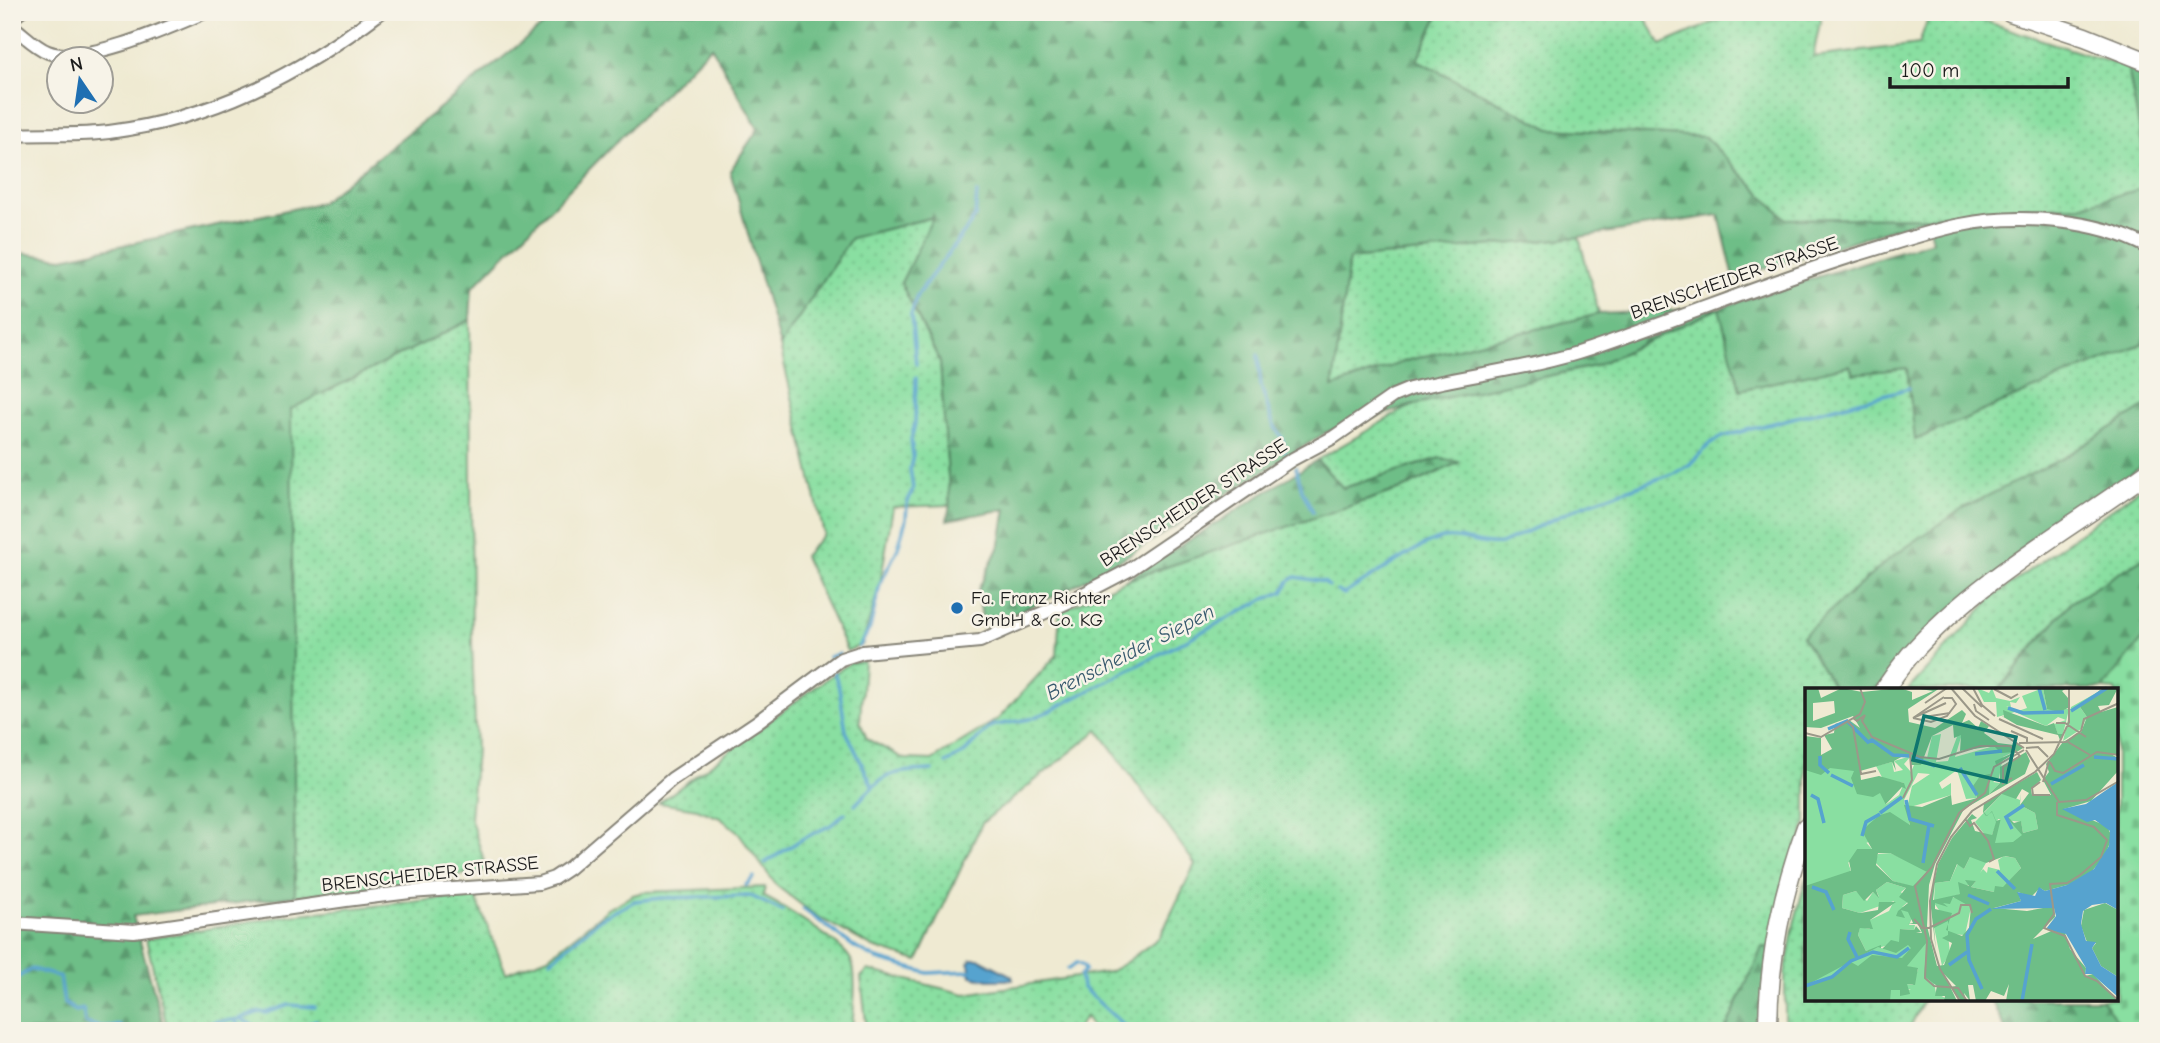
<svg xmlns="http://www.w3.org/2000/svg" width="2160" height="1043" font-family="'Comic Neue',sans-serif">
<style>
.grass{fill:url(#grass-dots);stroke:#527e5e;stroke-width:2}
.forest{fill:url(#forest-firs);stroke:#456d52;stroke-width:2;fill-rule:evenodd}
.cemetery{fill:url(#cemetery-stones);stroke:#527e5e;stroke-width:2}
.water{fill:#56a3cf;stroke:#396076;stroke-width:2}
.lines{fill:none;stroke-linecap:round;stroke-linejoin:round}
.stream{stroke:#56a3cf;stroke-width:3.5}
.minor-casing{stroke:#868377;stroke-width:16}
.secondary-casing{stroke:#868377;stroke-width:21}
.minor{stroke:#fff;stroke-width:12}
.secondary{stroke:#fff;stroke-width:18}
.poi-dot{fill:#1f6fb2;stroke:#f7f3e8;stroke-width:2.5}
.labels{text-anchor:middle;stroke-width:5;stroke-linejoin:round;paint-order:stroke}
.street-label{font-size:19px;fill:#1c1c1c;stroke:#f7f3e8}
.poi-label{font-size:19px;fill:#1c1c1c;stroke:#f7f3e8;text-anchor:start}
.water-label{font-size:21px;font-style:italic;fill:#36596d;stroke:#f7f3e8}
.inset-river{fill:none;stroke:#56a3cf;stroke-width:3.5}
.inset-road{fill:none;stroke:#9b9889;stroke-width:2}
.view{fill:#0f766e;fill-opacity:0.15;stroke:#0f766e;stroke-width:3.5}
.inset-edge{fill:none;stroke:#1c1c1c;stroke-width:3.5}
</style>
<defs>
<pattern id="grass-dots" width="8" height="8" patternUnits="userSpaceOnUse" patternTransform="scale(1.75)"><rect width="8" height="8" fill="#89dfa1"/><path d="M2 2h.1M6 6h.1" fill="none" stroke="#76bf8a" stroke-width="1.8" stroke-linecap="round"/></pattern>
<pattern id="forest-firs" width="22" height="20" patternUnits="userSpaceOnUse" patternTransform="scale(1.75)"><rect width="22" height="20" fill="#6ebe87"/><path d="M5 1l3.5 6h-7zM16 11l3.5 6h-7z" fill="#5a9a6e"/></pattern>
<pattern id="cemetery-stones" width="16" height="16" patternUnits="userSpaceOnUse" patternTransform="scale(1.75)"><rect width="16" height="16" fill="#89dfa1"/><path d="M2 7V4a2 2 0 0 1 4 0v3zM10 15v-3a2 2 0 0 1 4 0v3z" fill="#76bf8a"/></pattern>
</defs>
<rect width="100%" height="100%" fill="#f7f3e8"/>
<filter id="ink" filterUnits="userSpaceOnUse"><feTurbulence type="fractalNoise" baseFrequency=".0143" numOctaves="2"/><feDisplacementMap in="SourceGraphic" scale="14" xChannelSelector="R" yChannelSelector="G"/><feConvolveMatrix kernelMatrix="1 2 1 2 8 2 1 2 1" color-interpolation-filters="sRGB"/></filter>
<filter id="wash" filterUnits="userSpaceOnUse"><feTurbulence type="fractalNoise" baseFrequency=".00686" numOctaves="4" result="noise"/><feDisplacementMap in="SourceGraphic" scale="28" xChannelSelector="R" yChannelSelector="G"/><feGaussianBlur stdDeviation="1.57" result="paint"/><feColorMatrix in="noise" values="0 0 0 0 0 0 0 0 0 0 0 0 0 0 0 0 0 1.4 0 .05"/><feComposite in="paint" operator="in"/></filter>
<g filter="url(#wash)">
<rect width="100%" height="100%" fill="#efead2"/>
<g class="grass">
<polygon points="1440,12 1642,12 1661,45 1738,12 1822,12 1813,57 1919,44 1930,12 1957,12 2128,68 2148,173 2148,187 2079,206 2019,208 1927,217 1786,219 1705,137 1550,129 1417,60"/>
<polygon points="934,217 901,283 940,362 950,505 893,507 880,584 862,645 847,651 804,556 824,534 780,346 851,238"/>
<polygon points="1579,237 1599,314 1409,360 1333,388 1348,259"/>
<polygon points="1719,308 1850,365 1853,374 1907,368 1916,439 2148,341 2148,405 2063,458 1802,636 1835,689 1806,690 1806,823 1771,948 1762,947 1725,1031 1093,1031 1086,1016 1075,1031 867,1031 861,977 868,970 965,994 1109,972 1125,963 1160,937 1195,864 1098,730 982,823 918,961 873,947 816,916 777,886 736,830 720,818 697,809 659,803 830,676 850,663 864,661 860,722 867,739 904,759 932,760 998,719 1057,655 1060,611 1124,581 1407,487 1458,463 1440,458 1343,488 1317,460 1403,410 1420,403 1595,366"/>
<polygon points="470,320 472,643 476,751 470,817 487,870 408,885 295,896 290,409"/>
<polygon points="2148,482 2148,555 2070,603 1999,689 1908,690 1992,598"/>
<polygon points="1806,878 1806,999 1924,999 1908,1031 1785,1031 1785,974 1794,924"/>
<path d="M765,887L763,896C782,906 843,943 851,960C858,975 853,1013 852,1031H168L146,939L290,915L475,895L506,973L548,957L608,909L633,895L644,892Z"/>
</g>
<g class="forest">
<path d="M560,12H1440L1417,60L1550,129L1705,137L1786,219L1927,217L2019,208L2079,206L2148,187V341L1915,440L1907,368L1853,374L1850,365L1740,390L1719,308L1595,366L1420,403L1327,432L1122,559L1059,594L983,627L978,590L1000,544L1006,509L947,520L950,505L940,362L901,283L933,217L851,238L780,346L730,171L758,129L711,46L472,288L470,320L291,409L295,896L133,916L165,1031H12V252L63,258L320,203ZM1719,215L1734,278L1927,218L1932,241L1719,308L1599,314L1409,360L1333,387L1349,259L1579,237Z"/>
<polygon points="2128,68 2148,77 2148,173"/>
<polygon points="2148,405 2148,462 2055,526 1876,689 1835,689 1802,636 1889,559 1963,508 2063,458"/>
<polygon points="1440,458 1459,462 1407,487 1124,581 1317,460 1343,488"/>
<polygon points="2148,555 2148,633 2102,689 1999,690 2070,603"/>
<polygon points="1762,947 1771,948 1772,1031 1725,1031"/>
<polygon points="1991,999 2101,999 2126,1031 2006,1031"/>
</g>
<polygon class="cemetery" points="2148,633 2148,1031 2126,1031 2101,999 2116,999 2116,690 2102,689"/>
<polygon class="water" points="972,959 980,959 1012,976 1013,980 989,980 971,976 969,963"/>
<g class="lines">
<g class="stream">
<polyline points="1258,355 1261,386 1273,424 1282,438 1285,451"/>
<polyline points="916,364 911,315 917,295 969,226 975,217 977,193"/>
<polyline points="1296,467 1302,490 1313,512"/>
<path d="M1337,591L1344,594C1365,582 1423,541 1443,538C1463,535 1481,547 1501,544L1583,505L1672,474L1689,465L1711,443L1722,437C1784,419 1847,405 1909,388"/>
<polyline points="859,647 870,628 880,584 898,548 906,519 907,504 913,489 910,468 913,455 911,440 915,423 916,378"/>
<polyline points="829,657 839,654"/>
<polyline points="834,672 839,688 846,731 873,787"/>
<polyline points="946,763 963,754 991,726 1030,719 1050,711 1265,599 1283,592 1289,581 1296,577 1324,582 1329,586"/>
<path d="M855,805C887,772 887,772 932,770"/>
<polyline points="765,863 802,839 831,825 845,813"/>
<polyline points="746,885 754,877"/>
<polyline points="803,909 856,948 877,959 928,973 970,971"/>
<polyline points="551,960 600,919 635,901 662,898 751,896 782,911"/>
<polyline points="1068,969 1077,963 1083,966 1085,970 1080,975 1082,987 1130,1031"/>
<polyline points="12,976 18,977 32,969 60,977 64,1003 76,1011 83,1009 85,1023 105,1028 120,1025 121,1031"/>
<polyline points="241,1019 263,1031"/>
<polyline points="235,1020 260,1012 266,1013 289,1005 315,1007"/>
<path d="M145,1031L151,1025C158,1025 171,1026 176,1031"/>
<polyline points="198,1031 215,1021 235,1020 242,1031"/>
<polyline points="291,1031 316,1020"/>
<polyline points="651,1031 689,1025"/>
</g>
</g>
</g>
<g filter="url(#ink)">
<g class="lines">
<defs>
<g id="minor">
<polyline points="12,18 20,12"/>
<path d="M12,26C23,34 35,47 48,52C84,66 170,27 205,12"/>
<path d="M12,135C44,133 77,136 109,132C212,119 299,74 381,12"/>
<path d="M12,923L134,931L346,900L410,892L539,883L554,878L569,868L672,779L757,722L841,659L863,652L980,641L1068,602L1129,570L1291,460L1334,437L1393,396L1410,389C1469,374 1531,369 1590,349C1679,319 1765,283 1855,255C1890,245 1925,232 1961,225C2018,213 2097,219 2148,247"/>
</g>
<g id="secondary">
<polyline points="2010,12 2085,37 2148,62"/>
<path d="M1884,690C1892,678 1901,666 1910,655C1976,580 2068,530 2148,472"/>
<path d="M1768,1031C1768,961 1782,893 1806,827"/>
</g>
</defs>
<use href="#minor" class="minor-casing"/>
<use href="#secondary" class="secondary-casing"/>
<use href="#minor" class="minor"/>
<use href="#secondary" class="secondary"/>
</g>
</g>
<circle class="poi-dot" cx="957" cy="608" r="7"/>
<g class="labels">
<g class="street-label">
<text transform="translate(1734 277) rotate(-19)" y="7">BRENSCHEIDER STRASSE</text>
<text transform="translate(1193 502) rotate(-33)" y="7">BRENSCHEIDER STRASSE</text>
<text transform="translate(430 873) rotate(-6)" y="7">BRENSCHEIDER STRASSE</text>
</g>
<g class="poi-label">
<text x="971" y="604">Fa. Franz Richter<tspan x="971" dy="22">GmbH &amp; Co. KG</tspan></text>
</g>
<g class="water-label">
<text transform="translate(1130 652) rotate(-27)" y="7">Brenscheider Siepen</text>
</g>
</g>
<g transform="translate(1805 688)">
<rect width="313" height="313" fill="#efead2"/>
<path d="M172,0L184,5L187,0L191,10L205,13L215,9L211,15L205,14L206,19L201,18L213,23L222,20L217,8L238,0L242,21H264L258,46H253L249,36L261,32L253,29L241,38L210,24L192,29L191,14H179ZM300,0L275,19L282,29L276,41L258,53L266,19ZM136,46L131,74L143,73L153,46H157L150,69L189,58L210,63L198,69L194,90L188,94L195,95L183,107L185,86L168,101L172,110L161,111L152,82L134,95L137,101L146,95V107L102,120L107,98L125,86L113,85L99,112L105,138L61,155L43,175L46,183L0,146V132L80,117L94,107L99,95L78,91L71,78L87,74L89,84L98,82L89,73L106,68L99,76L106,84L109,77H116V69L122,70L127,48ZM198,105L215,112L216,105L215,117L230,125L233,141L218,145L216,134L193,131L187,147H180L170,134ZM85,165L116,179L122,184L108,199L88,193L70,174L73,166ZM199,168L210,170L216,180L199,199L189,204L166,199L171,193L160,199L154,195L156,206L129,213L130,195L145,193L153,175L159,181L165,169L176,170L181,175L175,185L178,181L182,185L183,179L195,182L193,172ZM82,194L101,200L96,204L103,214L97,219L112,216L116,235L108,228L104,237H110L109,242L95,241V254L61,263L53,247L55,239L65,241V232L84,223L89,213L55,225L37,220L38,207L51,203L62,213L68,204L74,209L71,202ZM147,209L169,214L166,209L174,220L166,219L160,247L143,246L145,266L137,278L129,239L146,225H136L129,215H143ZM121,254L131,305L142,311L85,313V302H95V307L106,301L101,302L102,296L108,297L113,281L101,278Z" fill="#89dfa1"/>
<path d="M0,0H13L16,10L37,0L57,4L95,0L107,4V12L128,3L109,0H135L103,21L104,34L130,40L157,22L161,26L157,35L164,32L173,40L176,33L184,38L179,45L193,55L209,57V52L218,60L191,77L190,73L210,64L196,65L189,58L155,63L156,47L149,50L148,37L127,48L116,77H106V68L100,67L89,73L91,83L87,74L55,83L56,92L74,88L99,95L101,101L97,99L80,117L0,105V48L16,50V67L27,61L19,47L29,45L30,36L44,32L55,40L48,28L16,40L0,39ZM29,13L30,25L8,33V15ZM238,0H262L257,3L263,10V20L254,24L242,21ZM313,0L304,17L293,18L296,24L313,19V67L304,65L313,70V83L286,113L259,121L302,138L307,149L300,168L287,183L266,196L240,203L235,200L226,209L213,204L216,213L189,220L222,223L249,218L250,229L228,251L251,241L260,245L265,261L281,280L280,288L288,286L313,313H201L204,296L199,308L186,303L180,313H171L168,297H163L165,313L159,305L161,313H156L146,299L151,298L139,286L152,313H139L140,308H130L132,298L119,288L122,254L102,278L113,280L110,297L102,296L105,306L95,308V302H86L85,313H0V193L6,195L39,180L46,183L44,173L57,154L58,161H67L57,143L72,128L85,124L105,137L99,117L117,119L146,107L147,117L172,110L168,98L175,88L185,86L184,106L195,95V79L221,64L225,73L220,86L159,121L130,176L124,197L122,238L132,278L139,277L147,255L137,250L143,247V233L129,240L131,263L125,212L133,176L147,150L167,126L172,130L166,132L170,143L187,147L191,134L187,124L181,128L178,124L179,115L232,84L236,92L226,101L227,107H246L238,92L244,84L241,76L258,54L276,44L282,29L275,19L295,2ZM217,101L224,105L215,117L230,125L233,141L218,145L216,133L209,135L203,129L191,133L187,123L182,128L179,124L197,106L211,111ZM73,165H85L122,184L108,198L88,193L71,177ZM200,168L210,170L216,180L198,199L190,198L189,204L166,199L171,193L160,192L164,198L153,194L155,206L128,212L130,195L145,193L152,176L159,181L165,169L181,175ZM82,194L101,200L94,209L103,215L93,223L91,228L100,230L96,222L103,224L108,235L103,236H113L117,245H111L116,244L111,238L109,242L95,241L94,254L86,252L76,262V257L61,263L53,247L55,240L68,241L65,232L91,214H74L73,222L55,225L37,220L38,207L51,203L59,213L68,204L74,210L71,202ZM148,209L166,219L164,240L157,248L141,242L147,225L130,221V215L143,219L138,215L145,216ZM198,22L241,38L249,35L253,46H258L255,52L253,47L212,37L195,27L199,29ZM300,215L313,222V289L296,278L287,260L291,255L282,254L276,238L279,222Z" fill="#6ebe87" fill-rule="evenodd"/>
<path d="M25,80L49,83L46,90L52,106L68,109L75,105L81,117L97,109L59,140L57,150L67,161H51L43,174L45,183L0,198V82L16,87ZM201,129L217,147L208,154L190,155L196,130ZM103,257L106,260L97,270L67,267L53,278L46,274L27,290L0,298L73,259L91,265Z" fill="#89dfa1"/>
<path d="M313,94V222L301,215L287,217L278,223L276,236L281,253L291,254L287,260L296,278L313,289V309L287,286H280L281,280L261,246L241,241L251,228L249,220L186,221L216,213L212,204L230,208L234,199L240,203L262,197L289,181L304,158L305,143L290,132L282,134L257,121L281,116Z" fill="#56a3cf"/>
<path class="inset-river" d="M234,0L240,22M203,20L218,25L259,24M266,23L302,0M23,41L42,33L63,54L67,52L88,67L106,68M170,66L197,63M15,68V77L24,85M107,69L130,78M289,69L314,71M155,80L172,107M26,87L48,98M246,96L279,77M6,107L13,111L19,135M101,112L105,131L129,138M75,125L97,109M207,141L201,129L219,117M57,148L61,134L75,126M118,175L124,137M192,183L210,201M7,199L21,204L29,222M163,207L184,216M45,244L43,251L52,269M144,277L162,264M0,298L27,289L46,273L68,264L92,269L104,260M177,301L164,272L162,247L171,231L186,221M217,313L227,256"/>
<path class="inset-road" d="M146,0L170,28L219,60M157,0L177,19M168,0L177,17L190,28M189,1L206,10L213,6M120,15L142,0M169,16L171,23L184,32M119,29L145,25M48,30L52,33L60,27L57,33L67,49L115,69L134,71L175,58H205L215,68L198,79V95L207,90M108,30L126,34L142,28L151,16L147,10H139M108,30L139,9M108,30L141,15M194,31L238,51M43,34L48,39L56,86L71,83M251,35H260L281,49M206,43L222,50V54M276,43L279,31L314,15M0,45L16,49L55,26L60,14L55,0M263,54L285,67M214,55L261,54L276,43M221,60L233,59L243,69M221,62L254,114L281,112L314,93M245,74L250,83L258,85L292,64L314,67M235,94L227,100L228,107H245M238,94L244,73M98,110L107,92L105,66M252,114V127L289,139L302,152L296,169L275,187L262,195L245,196L249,226L239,240L260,248L280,288L292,293L314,313M161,132L165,138L169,135L183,153L189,171L184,174M109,231L117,240H124L154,225L156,217H165L167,225M155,313L135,281L126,251L125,213L132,176L146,149L167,123L230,84L249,66L264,34V0M162,313L153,300L129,298L120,290L122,253L110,198L127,179L154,125L180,105L189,79L219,62"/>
<path class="view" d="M119,28L211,49L201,94L108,72Z"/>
<rect width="313" height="313" class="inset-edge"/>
</g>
<rect width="2160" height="1043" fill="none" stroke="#f7f3e8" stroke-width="42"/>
<g transform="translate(80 80) rotate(347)"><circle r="33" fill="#f7f3e8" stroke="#9f9d96" stroke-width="2"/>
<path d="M0-5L12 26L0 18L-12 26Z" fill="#1f6fb2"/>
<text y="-10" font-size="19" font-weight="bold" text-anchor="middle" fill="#1c1c1c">N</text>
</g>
<path d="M1890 77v10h178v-10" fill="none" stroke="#1c1c1c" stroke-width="3.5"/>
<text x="1901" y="77" font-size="21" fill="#1c1c1c" stroke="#f7f3e8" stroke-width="5" paint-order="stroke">100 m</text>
</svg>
